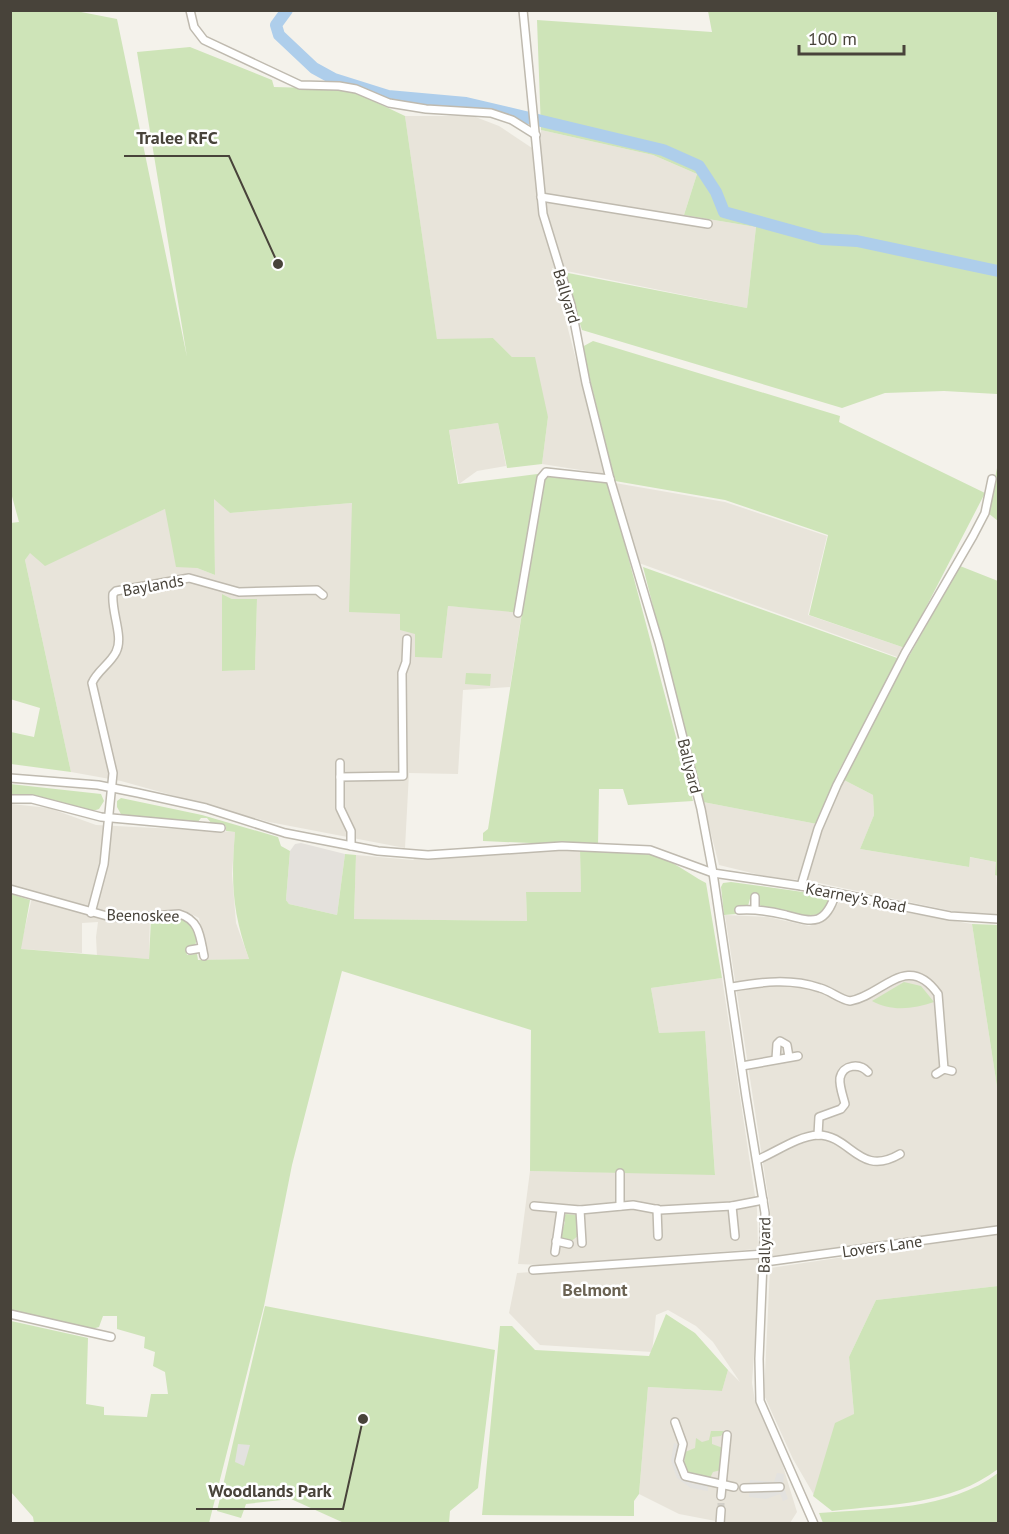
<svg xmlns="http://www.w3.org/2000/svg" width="1009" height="1534" font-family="'PT Sans',sans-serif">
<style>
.residential{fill:#e8e4da;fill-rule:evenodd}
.industrial{fill:#e4e1dc}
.green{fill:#cee4b8}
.parking{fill:#e3e2df}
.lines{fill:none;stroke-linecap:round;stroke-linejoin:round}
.river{stroke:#aeceeb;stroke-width:12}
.minor-tunnel{stroke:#d2cfc8;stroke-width:7;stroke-dasharray:7 3.5;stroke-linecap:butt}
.minor-casing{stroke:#bfbaaf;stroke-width:10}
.minor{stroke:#fff;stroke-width:7}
.labels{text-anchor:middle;stroke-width:5;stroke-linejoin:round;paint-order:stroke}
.street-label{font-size:16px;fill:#48433a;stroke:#fff}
.neighbourhood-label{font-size:18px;font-weight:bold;fill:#6a6252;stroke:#fff}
.leader{fill:none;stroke:#48433a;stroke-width:2}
.callout-dot{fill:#48433a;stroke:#fff;stroke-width:2}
.callout-label{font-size:18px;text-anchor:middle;font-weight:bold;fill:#48433a;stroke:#fff;stroke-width:5;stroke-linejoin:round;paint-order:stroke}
</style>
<rect width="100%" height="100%" fill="#f4f2eb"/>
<g class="residential">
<polygon points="405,116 473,116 499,126 541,154 541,130 653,155 697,174 684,215 756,227 747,308 552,268 606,474 542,464 548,417 512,357 493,338 437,340"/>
<polygon points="498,423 506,466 477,471 459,484 449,430"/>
<polygon points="615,483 725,502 827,536 808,615 905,648 900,658 639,563"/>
<path d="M214,498L230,513L352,503L400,614L415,633V657H442L448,606L522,612L510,687L463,690L458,774L409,773L405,848L269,822L121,781L71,772L25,560L30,552L45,565L165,509L197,568L215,575ZM222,594L232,599H257L255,670L222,671Z"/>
<polygon points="844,780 873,795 874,815 860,849 969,867 969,857 996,862 998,914 961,913 805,880 819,834"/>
<polygon points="703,802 817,824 799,880 768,877 719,865"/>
<polygon points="11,804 49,808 96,825 235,832 232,874 236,923 249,959 208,960 199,918 185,911 150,911 149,959 97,956 96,937 98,922 82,923 82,953 20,949 33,893 11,887"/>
<polygon points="580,850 581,892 526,892 527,921 354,919 356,855 413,860 416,858 464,854"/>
<polygon points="840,901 972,924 998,1093 998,1226 771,1256 770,1209 725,915 768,917 809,926 825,920"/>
<polygon points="722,978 757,1209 758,1249 542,1265 518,1264 530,1171 715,1174 705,1032 659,1033 651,988"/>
<polygon points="998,1234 998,1286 876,1300 849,1357 854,1414 814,1495 793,1459 764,1395 770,1268"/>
<polygon points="761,1257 752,1383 755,1401 782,1463 797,1512 790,1523 726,1523 679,1514 639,1494 648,1387 722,1391 728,1370 740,1382 713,1342 696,1326 668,1310 656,1315 652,1352 540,1345 509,1313 517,1273"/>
</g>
<polygon class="industrial" points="301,843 345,854 337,915 289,904 286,900 290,851 295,844"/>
<g class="green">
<polygon points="10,11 76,11 117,19 187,357 137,52 190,47 272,80 274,87 348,89 405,116 437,339 493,338 512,357 535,357 548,417 542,464 507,468 498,423 449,430 458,484 545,473 607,477 693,801 628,805 623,789 599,789 598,846 483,841 483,833 488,829 522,613 448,606 442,658 415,657 415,634 400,630 400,614 349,612 352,503 230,513 214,499 215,575 197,568 176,567 165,509 45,566 30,553 25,560 71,772 11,764 11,732 34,737 40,708 10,699 10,523 19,522 10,489"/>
<polygon points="708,11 998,11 998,426 997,394 944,391 885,393 842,408 582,330 563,272 747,308 756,227 684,215 697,174 653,155 541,130 537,20 712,32"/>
<polygon points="593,341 840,416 839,422 985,493 905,648 809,615 828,535 725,500 615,481 582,347"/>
<polygon points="998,463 998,521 988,513"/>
<polygon points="960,566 998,581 998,876 995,875 996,862 970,857 969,867 860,849 874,815 873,795 844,780 891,688"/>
<polygon points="643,567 900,659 838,772 817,824 703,802"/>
<polygon points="222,594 232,599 257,599 255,670 222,671"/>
<polygon points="466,673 491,674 490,686 465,684"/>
<path d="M10,784L101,794L104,801L99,809C80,816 33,796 11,794Z"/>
<path d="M121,798L202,815L278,837L281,846L290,851L286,900L289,904L337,915L345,854L356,855L354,919L527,921L526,892H581L580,850C602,851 631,848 652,854C672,860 687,873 706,883L722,978L651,988L659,1033L705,1031L715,1175L530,1171L531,1030L342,971L292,1165L264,1306L209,1523H34L33,1517L11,1492V1321L88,1338L86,1404L104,1407V1415L147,1417L151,1394H168L165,1372L153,1366L155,1352L144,1348L145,1337L117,1329V1316H103L99,1327L92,1329L11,1311V894L30,900L21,949L149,959L151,919C172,917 203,915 195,947L186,949L187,955L197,954L198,960L249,959C232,911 231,882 235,832L226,831V826L212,824L207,818H201L197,823L122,816L117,807V801Z"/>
<polygon points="731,882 810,893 830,900 822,914 802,916 761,906 758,903 757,895 751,895 748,906 735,908 736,914 724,915 721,887 723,883"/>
<polygon points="972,924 998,925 998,1093"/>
<path d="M904,982L921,986L934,1002C914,1009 891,1012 872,1001Z"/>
<polygon points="566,1214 576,1215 578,1236 570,1242 560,1239 565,1222 562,1219"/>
<path d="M998,1286V1469C951,1505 890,1504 832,1511L813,1496L835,1423L854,1414L849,1357L876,1300Z"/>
<polygon points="265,1306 495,1350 478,1488 450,1511 449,1523 344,1523 291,1499 246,1504 241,1518 217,1511"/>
<polygon points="666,1314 695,1333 728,1370 722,1391 648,1387 639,1494 634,1501 634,1516 482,1515 500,1326 512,1326 535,1350 649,1356"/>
<polygon points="711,1431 724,1431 721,1436 712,1437 712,1444 723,1448 721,1470 713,1472 710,1478 690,1474 684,1467 685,1452 695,1448 696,1438 702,1442 709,1440"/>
<path d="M998,1473V1523H823L819,1513C879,1508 948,1511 998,1473Z"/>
</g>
<g class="parking">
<polygon points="674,1443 680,1445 675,1458 681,1475 693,1484 708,1485 708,1491 691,1488 677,1478 671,1461"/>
<polygon points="238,1444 250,1445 244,1466 235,1462"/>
<polygon points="777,1473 784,1474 783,1485 788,1499 783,1501 780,1494 766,1499 749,1497 750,1480 774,1482"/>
</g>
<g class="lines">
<polyline class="river" points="287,10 276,25 279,35 314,68 334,79 388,96 466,103 663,150 699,166 716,192 724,212 822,239 857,241 998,271"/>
<polyline class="minor-tunnel" points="721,1510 721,1496"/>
<defs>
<g id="minor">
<polyline points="190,10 194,27 204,40 300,85 339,86 356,89 389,103 426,109 491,113 512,120 536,135"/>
<polyline points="523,10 543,214 571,305 586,383 610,479 659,643 701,809 713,873 746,1097 765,1213 759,1359 760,1401 814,1524"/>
<polyline points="541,197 708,224"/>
<polyline points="518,613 541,478 546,472 610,479"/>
<polyline points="340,763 340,777"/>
<polyline points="10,778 98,785 138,793 206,808 285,833 378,851 428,855 562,846 650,850 713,873 801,886 950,916 998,919"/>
<polyline points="10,799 32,799 101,817 221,828"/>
<polyline points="351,846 351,831 340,808 340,777 403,776 402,673 406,662 407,639"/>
<polyline points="801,886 818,829 837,785 905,653 973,536 985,513 992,479"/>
<path d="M10,889L107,916L123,918L179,914C200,920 200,937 204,956"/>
<polyline points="755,909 755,897"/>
<path d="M739,910C755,909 770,911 786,915C815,923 825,925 836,893"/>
<path d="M91,913L104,864L113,773L92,683C97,671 110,664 116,652C124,637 111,612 113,594L116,591L189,578L239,592L317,590L323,595"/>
<polyline points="190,950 202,948"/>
<path d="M732,987C762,982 790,978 820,988C831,991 839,999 850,1001C882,996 907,951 938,994L944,1069"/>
<polyline points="776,1059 777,1044 780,1041 787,1045 789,1057"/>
<polyline points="742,1066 798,1056"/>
<polyline points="936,1074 944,1069 952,1071"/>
<path d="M818,1135L819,1117L841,1109L845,1104C843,1096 839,1086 840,1078C843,1064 860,1063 868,1072"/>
<path d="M757,1160C776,1152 798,1136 818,1135C851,1135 859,1178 900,1154"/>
<polyline points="534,1206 580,1210 633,1205 660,1210 732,1206 763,1200"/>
<polyline points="620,1206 620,1173"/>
<polyline points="732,1206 735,1236"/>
<polyline points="657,1209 658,1236"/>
<polyline points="580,1210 582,1243"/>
<polyline points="556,1241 569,1244"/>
<polyline points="555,1252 561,1210"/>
<polyline points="765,1262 998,1230"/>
<polyline points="533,1270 765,1254"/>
<polyline points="10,1314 111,1337"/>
<polyline points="675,1422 683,1444 679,1461 685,1476 734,1487"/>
<polyline points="744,1488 780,1487"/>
<polyline points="721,1496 727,1435"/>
<polyline points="720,1524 721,1510"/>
</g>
</defs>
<use href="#minor" class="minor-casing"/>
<use href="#minor" class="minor"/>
</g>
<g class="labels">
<g class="street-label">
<text transform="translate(567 296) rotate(73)" y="6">Ballyard</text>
<text transform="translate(153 585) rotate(-10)" y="6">Baylands</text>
<text transform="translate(690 766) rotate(76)" y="6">Ballyard</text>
<text transform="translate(856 897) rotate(11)" y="6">Kearney's Road</text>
<text transform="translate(143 915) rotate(1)" y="6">Beenoskee</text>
<text transform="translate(764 1245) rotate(-89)" y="6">Ballyard</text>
<text transform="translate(882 1246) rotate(-8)" y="6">Lovers Lane</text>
</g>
<g class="neighbourhood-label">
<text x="595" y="1296">Belmont</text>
</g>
</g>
<path class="leader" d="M278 264L229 156H124M363 1419L343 1509H196"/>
<g class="callout-dot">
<circle cx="278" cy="264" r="6"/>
<circle cx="363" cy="1419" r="6"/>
</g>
<g class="callout-label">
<text x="177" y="144">Tralee RFC</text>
<text x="270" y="1497">Woodlands Park</text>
</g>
<rect width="1009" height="1534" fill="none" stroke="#48433a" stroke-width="24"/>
<path d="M799 45v9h105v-9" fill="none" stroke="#48433a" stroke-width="3"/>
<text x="808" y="45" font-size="18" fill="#48433a" stroke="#ffffff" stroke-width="4.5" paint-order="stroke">100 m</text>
</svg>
